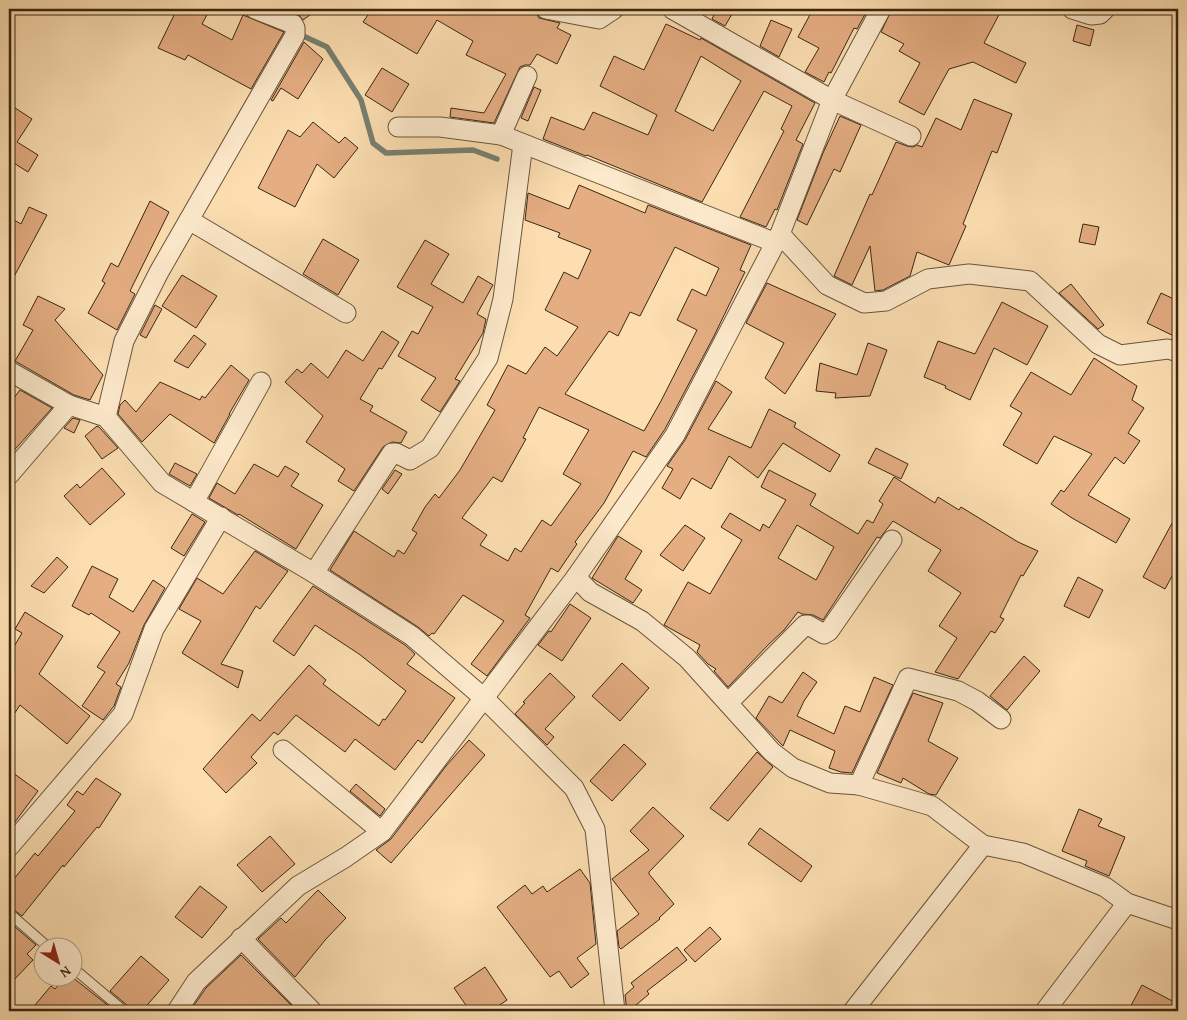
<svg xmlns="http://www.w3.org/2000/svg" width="1187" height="1020" font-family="'Gentium Book Plus',serif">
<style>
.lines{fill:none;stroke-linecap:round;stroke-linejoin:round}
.stream{stroke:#778070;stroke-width:5.5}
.building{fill:#e4ad82;stroke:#3a2715;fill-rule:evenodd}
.service-casing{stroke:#6a553c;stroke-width:11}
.minor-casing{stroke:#6a553c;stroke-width:21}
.service{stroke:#fdeacc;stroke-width:9}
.minor{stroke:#fdeacc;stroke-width:19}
</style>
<rect width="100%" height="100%" fill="#fcdeb1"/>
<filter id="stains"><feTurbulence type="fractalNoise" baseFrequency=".004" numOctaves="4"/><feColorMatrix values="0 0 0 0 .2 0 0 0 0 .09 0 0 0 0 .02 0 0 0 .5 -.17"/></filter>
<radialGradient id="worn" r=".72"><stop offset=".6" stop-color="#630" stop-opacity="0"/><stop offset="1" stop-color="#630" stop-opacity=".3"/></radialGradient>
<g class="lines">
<polyline class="stream" points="299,34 327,47 361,100 373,143 386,153 473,150 497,159"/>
</g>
<g class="building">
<polygon points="177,9 198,9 208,13 202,24 232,40 243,15 284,32 251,89 188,55 185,60 158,48"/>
<polygon points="287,9 318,9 303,20 298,14"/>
<polygon points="372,9 535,9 536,13 539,18 560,23 557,28 571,35 557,64 537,54 530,65 525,65 520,67 494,123 450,117 451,108 484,113 506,74 466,55 473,41 437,20 417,54 363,22"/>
<polygon points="717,9 735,9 725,26 712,19"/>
<polygon points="813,9 827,15 831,9 868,9 857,29 854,28 831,73 829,72 824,82 805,72 819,48 798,37"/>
<polygon points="892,9 1002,9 984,43 1026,63 1016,83 973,62 949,69 924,115 899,102 920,63 899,51 904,44 881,32"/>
<polygon points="771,20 792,29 779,57 760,46"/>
<path d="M666,24L700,40L701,38L815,103L796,140L803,144L777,210L775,209L766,227L740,217L784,131L781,129L792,106L764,91L702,202L587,155L586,156L543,139L551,117L584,130L593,112L648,135L657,115L600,86L614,56L644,70ZM701,56L741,81L713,131L675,111Z"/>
<polygon points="1077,25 1094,30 1090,46 1073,41"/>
<polygon points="304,42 323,59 298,99 281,88 273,101 271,100"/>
<polygon points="382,68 409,84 392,112 365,95"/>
<polygon points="534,87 541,90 528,121 521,118"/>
<polygon points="974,99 1012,114 997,153 992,151 963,224 966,226 949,265 917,252 910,276 883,290 875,291 870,246 852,285 834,276 870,194 872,195 896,142 907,146 913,147 917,145 922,147 936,118 961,130"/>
<polygon points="9,104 32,119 17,142 38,155 28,172 9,160"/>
<polygon points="840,116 861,125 840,172 834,169 807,225 797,220 823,153"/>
<polygon points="313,122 339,143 345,137 358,148 334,178 317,164 295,207 258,188 288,130 300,137"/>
<path d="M579,185L645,213L648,205L751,245L740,270L745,272L714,336L665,429L646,457L633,451L604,503L575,542L577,544L558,572L551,568L525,615L530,618L487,676L471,664L504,621L463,595L434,634L432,633L429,636L418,627L330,570L354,531L394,557L398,550L404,554L417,533L412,530L425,507L435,494L439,498L460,470L495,410L487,405L508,365L526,374L545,347L557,356L578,327L545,310L564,272L578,279L591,250L558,237L560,233L525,220L528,193L569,209ZM675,247L719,268L706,296L692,289L677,320L697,330L661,401L644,431L565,394L609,331L618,336L630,312L640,316ZM539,407L589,430L563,474L581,484L551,526L542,520L521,552L515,548L508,561L480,545L487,535L462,518L493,477L502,482L526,439L523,438Z"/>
<polygon points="150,201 169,212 130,291 135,294 117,330 88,313 105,283 102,281 111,263 118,267"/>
<polygon points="29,207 47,215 9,286 9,217 21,224"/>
<polygon points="1083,224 1099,227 1095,245 1079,242"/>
<polygon points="323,239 359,260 338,295 303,274"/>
<polygon points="425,240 449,254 431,284 463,303 478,276 493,285 477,314 486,319 483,333 455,379 460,381 440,412 421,400 436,378 398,356 412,331 418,334 433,307 397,287"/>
<polygon points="182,275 217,296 196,328 162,306"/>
<polygon points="767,283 836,314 785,394 765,378 784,343 746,323"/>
<polygon points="1071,284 1104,325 1098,329 1059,293"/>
<polygon points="1161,293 1178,301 1178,338 1147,323"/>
<polygon points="38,296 65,309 55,320 103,375 90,400 74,395 15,361 33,330 23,325"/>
<polygon points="1002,302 1048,326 1027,365 994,348 970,400 945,388 946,386 924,377 938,341 975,354"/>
<polygon points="155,305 162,309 146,338 140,335"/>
<polygon points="382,331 399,342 382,369 379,368 360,399 373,406 370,411 407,432 401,443 392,442 383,447 354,491 338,481 345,469 306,442 323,416 285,382 297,369 302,373 311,363 328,378 346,350 363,361"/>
<polygon points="194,335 206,344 188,368 174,361"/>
<polygon points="868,343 887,350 870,396 835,398 836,393 816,391 820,363 857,375"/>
<polygon points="1094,358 1137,386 1132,400 1144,408 1128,433 1140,441 1124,464 1115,457 1088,495 1130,519 1116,543 1072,518 1051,504 1061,490 1064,492 1092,454 1054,436 1037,464 1003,445 1022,413 1010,406 1031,372 1071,395"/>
<polygon points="231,365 249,380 229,414 230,414 214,443 170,414 142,442 118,414 120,405 125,400 136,412 160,382 200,400 202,396 205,398"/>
<polygon points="716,381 732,392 708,429 751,448 769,409 796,423 794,427 840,455 830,472 783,443 758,478 729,456 711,489 692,478 680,499 662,488 673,469 667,466 685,440"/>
<polygon points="20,390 52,408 9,456 9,404"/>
<polygon points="73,418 80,420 74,433 64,428"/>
<polygon points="97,426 99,427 118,448 102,459 85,436"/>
<polygon points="876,448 908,464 901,479 868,463"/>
<polygon points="175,463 197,474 190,486 169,474"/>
<polygon points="254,464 278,477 285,466 299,474 291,486 323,505 296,549 239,514 238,515 209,498 217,483 235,494"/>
<polygon points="102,468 125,494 90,525 64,496 77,484 80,488"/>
<polygon points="395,470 402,474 388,494 382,489"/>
<path d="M769,470L816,494L810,505L858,534L867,520L873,523L883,504L879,501L894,477L935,503L938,497L959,510L961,507L1018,542L1038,551L1023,576L1021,575L1000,617L1004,619L995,633L991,631L958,679L935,672L957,638L939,626L961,593L928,571L941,550L893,521L880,538L877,537L823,620L813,615L802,614L798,612L784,630L768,645L728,687L714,671L716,669L708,664L697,652L700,645L664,625L688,582L710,594L742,540L721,527L730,513L760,531L763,524L769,528L786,500L761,487ZM797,525L834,547L816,580L778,558Z"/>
<polygon points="1178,512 1178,565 1165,589 1143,577"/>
<polygon points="192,514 205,522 184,556 171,548"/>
<polygon points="685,525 705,538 683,571 660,555"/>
<polygon points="618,536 642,551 625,579 642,590 633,603 592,578"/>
<polygon points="255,551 288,571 260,609 256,606 221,664 243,671 238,688 182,653 201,621 179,609 197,578 223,594"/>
<polygon points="57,557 68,567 44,593 31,586"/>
<polygon points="92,566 118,579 109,597 133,612 153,580 165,588 144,625 129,663 116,684 121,687 114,706 103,720 82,706 105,672 97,667 120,632 91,613 89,615 72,606"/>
<polygon points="1078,577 1103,590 1089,618 1064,606"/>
<polygon points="313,586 405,645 415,654 407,664 455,698 422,743 418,740 395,770 355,739 345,752 296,715 278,735 274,732 251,757 257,763 226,793 203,769 252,714 260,721 309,665 326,680 323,684 379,726 383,719 385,720 406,691 359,654 315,625 294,656 273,641"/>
<polygon points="570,604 591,618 562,661 538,645 549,631 551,632"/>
<polygon points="25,612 63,636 39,674 90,716 67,744 20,705 9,722 9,655 22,633 15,629"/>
<polygon points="1024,656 1040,671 1007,710 990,696"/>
<polygon points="622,663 649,688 620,721 592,696"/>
<polygon points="803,672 817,682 804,701 797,716 834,734 845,706 860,712 874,677 893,685 852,773 841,772 829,768 835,751 790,730 783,746 756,718 769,696 782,703"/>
<polygon points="550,673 575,697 545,729 554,737 547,745 515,714 525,703 523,702"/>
<polygon points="913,693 943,703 928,741 958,758 936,795 929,794 903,778 901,783 877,773"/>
<polygon points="469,740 485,755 391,863 376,850 391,839 446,766"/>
<polygon points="624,744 646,764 612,801 590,781"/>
<polygon points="757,752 773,767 728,821 710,808"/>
<polygon points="9,770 38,791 9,830"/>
<polygon points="96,778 121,794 99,828 97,827 64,867 63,865 22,916 9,906 9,885 35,853 38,856 75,811 67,805 77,791 83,795"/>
<polygon points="356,784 385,809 380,816 350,791"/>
<polygon points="653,807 684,836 649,872 649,874 674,904 659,918 660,919 621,949 619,947 617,931 639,914 612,879 649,850 630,831"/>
<polygon points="1079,809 1102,819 1098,826 1125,837 1109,876 1085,866 1087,861 1062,851"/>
<polygon points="760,828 812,866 801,882 748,844"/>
<polygon points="270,836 295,864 262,892 237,865"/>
<polygon points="580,869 590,883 596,944 577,958 589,974 571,988 559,971 550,977 497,907 525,885 532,894 543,886 547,892"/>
<polygon points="200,886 227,907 202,938 175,917"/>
<polygon points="318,890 346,918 326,939 295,977 258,939 281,918 286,923"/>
<polygon points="15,927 36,945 27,954 33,960 9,985 9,933"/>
<polygon points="710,927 721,939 695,962 684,950"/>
<polygon points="677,947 687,960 647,991 649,994 629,1011 627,1011 625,995 634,987 631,983"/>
<polygon points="241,955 297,1011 190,1011 206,988"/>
<polygon points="141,956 169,980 142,1011 130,1011 128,1006 110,991"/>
<polygon points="485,967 507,1000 491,1011 470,1011 454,988"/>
<polygon points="72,977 115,1011 30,1011 51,986 55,989 65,978"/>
<polygon points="1142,985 1178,1004 1178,1011 1128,1011"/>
</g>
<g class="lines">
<defs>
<g id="service">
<polyline points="9,913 49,948"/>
<polyline points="72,967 124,1011"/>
</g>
<g id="minor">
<polyline points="546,9 599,19 614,9"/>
<polyline points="672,9 832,100 911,136"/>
<polyline points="1072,9 1091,15 1100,14 1105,9"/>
<polyline points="398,127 440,127 501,135 776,243"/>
<polyline points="501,135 527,76"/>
<polyline points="189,220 346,313"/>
<polyline points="780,234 827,285 864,303 886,301 928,279 969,274 1030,281 1098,344 1120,355 1168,349 1178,352"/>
<polyline points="9,371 69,405 106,417 162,483 314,573 412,636 485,699 574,788 595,829 615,1011"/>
<polyline points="106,417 124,341 159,272 295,35 295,28 293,24 255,9"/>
<polyline points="9,475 69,405"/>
<polyline points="194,502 261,382"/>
<polyline points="314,573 392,453 396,453 410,460 430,448 488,358 503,299 523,144"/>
<polyline points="576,577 590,592 642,621 687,658 772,752 793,768 830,783 859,785 932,806 983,845 1023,853 1105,887 1127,903 1178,920"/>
<polyline points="728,703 805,625 808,625 824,634 829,631 892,540"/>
<polyline points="283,750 382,832"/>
<polyline points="859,785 908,678 958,691 977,701 1001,719"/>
<polyline points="9,847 123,714 154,629 221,517"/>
<polyline points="241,938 312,1011"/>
<polyline points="177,1011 196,982 298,886 346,857 382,832 576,577 675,435 780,234 832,100 881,9"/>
<polyline points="853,1011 983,845"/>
<polyline points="1045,1011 1127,903"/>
</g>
</defs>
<use href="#service" class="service-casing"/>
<use href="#minor" class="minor-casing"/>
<use href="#service" class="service"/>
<use href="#minor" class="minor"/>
</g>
<rect width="1187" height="1020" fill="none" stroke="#fcdeb1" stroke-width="30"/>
<rect x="10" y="10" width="1167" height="1000" fill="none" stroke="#3a2715" stroke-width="2.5"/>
<rect x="15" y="15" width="1157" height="990" fill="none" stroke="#3a2715"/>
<g transform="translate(58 962) rotate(143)"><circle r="24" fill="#fdeacc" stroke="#af9c83"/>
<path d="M0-4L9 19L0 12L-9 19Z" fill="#8f2418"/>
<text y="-8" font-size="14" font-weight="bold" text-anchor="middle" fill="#3a2715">N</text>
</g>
<rect width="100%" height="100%" filter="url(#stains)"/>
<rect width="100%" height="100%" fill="url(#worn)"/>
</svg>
